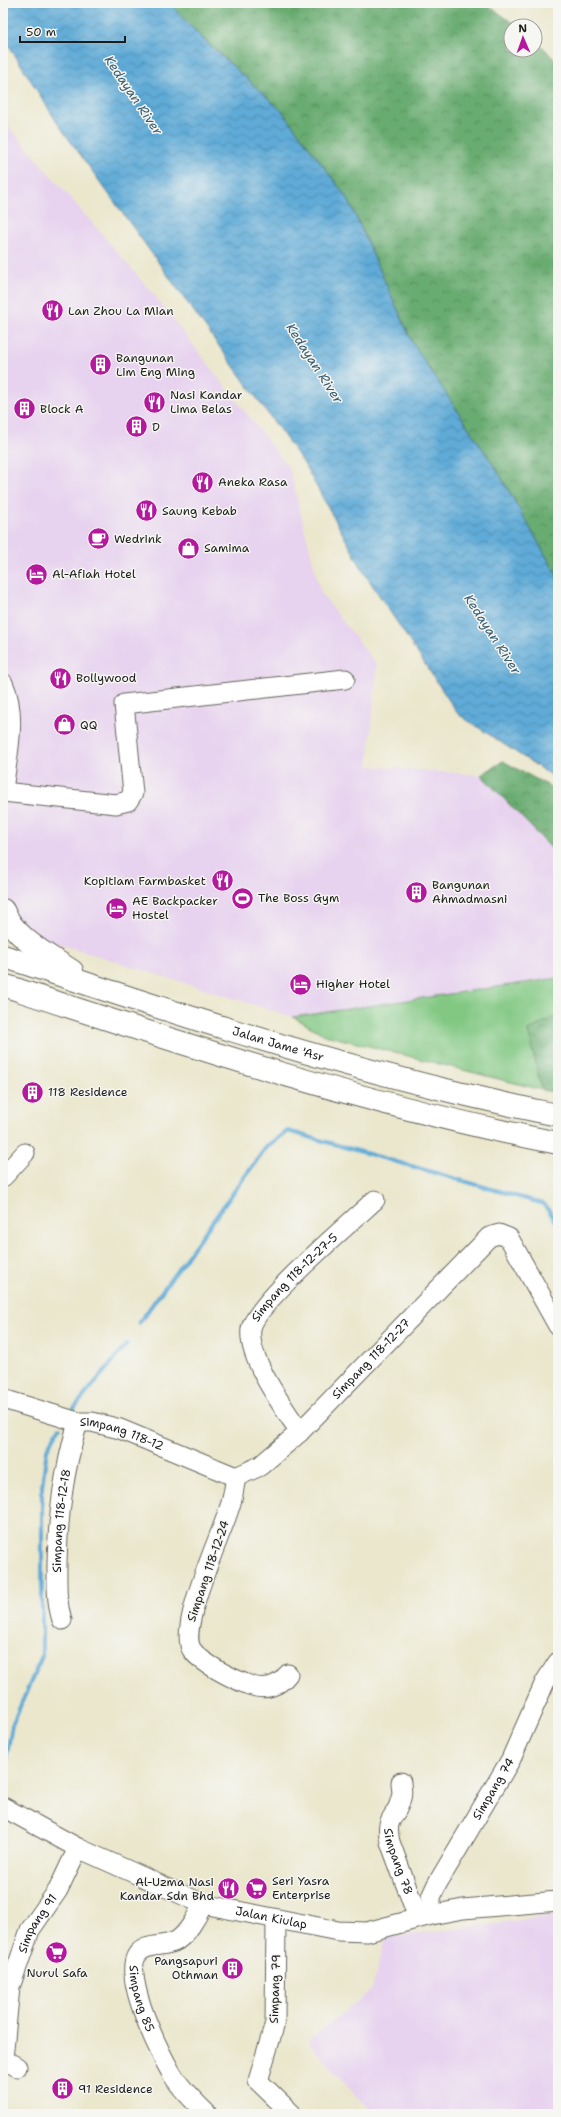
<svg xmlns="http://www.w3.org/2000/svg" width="561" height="2117" font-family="'Shantell Sans',sans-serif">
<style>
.built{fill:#e7d2ef}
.green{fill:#82c883;stroke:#4f7250}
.forest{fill:url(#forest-crowns);stroke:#426446}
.water{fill:url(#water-waves);stroke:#3d637a}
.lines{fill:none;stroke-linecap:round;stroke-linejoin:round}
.stream{stroke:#5eaad7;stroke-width:4}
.minor-casing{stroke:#64635a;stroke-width:21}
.major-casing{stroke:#64635a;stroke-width:24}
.minor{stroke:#fff;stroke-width:19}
.major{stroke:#fff;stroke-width:22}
.labels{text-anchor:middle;stroke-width:3;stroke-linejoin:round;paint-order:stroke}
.poi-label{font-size:12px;fill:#1c1c1c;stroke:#f6f6f2;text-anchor:start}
.street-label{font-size:12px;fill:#1c1c1c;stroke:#f6f6f2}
.water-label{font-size:13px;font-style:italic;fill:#3a5c70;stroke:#f6f6f2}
</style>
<defs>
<pattern id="forest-crowns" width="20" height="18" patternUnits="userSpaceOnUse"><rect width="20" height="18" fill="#69ac71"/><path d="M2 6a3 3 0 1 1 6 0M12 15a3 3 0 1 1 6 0" fill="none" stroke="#568b5c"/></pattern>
<pattern id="water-waves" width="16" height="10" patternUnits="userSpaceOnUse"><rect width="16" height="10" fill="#5eaad7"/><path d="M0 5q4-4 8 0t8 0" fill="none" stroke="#4d8aae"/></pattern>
</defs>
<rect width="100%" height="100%" fill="#f6f6f2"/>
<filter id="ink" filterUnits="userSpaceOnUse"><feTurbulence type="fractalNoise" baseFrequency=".025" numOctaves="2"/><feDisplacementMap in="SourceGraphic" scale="8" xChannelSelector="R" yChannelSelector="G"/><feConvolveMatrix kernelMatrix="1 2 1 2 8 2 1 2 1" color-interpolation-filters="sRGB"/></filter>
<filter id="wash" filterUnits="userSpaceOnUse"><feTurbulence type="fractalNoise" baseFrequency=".012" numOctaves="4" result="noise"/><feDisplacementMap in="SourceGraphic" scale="16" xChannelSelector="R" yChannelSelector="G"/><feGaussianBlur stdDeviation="0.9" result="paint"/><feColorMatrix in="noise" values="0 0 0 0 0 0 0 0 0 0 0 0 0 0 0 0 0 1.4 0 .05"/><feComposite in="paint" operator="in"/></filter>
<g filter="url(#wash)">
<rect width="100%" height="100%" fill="#ebe7cd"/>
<g class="built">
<polygon points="3,120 151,291 289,468 321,593 377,665 368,766 481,775 558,855 558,978 293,1017 3,926"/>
<polygon points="558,1915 558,2109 554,2114 372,2114 308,2041 372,1989 385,1938"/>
</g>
<polygon class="green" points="558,978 558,1015 528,1031 542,1090 325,1035 293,1017"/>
<g class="forest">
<polygon points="169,3 485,3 517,26 511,26 511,50 535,50 535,39 558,63 558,577 498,472 413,344 348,199 282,111 201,37"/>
<polygon points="503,761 558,791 558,855 481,775"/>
<polygon points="558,1015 558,1093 542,1090 528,1031"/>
</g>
<polygon class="water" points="3,3 169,3 201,37 282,111 348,199 413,344 498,472 558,577 558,780 458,714 365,574 303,462 58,124 3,36"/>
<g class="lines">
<g class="stream">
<polyline points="139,1323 267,1146 288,1131 544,1204 558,1224"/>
<polyline points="70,1413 127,1344"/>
<polyline points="3,1777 12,1725 42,1656 42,1486 47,1449 60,1427"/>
</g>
</g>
</g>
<g filter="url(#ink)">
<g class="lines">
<defs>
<g id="minor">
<path d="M3,683C18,715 7,757 3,790"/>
<polyline points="3,792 116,804 128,801 133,793 124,704 345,679"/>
<polyline points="3,1177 25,1153"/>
<path id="s1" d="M3,1399L78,1422H92L120,1429L236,1477"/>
<path id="s2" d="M300,1432C284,1408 247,1358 251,1329C254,1305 353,1220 375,1200"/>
<path id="s3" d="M236,1477L260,1466L300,1432L489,1237L499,1234L509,1238L558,1326"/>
<path d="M236,1477C234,1487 233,1499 229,1509C221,1536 177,1628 192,1650C201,1663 233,1679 249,1685C265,1691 278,1687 288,1674"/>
<path id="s4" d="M62,1620C56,1601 57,1583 57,1563C58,1512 64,1471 78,1422"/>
<path id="s5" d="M401,1782C401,1787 403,1793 401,1798C397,1819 384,1815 390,1842L418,1918"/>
<path id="s6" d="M3,1807L78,1848L203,1904L338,1931L367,1932L431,1915L463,1909L558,1901"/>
<path id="s7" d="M203,1904C198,1915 186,1937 174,1942C162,1947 145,1943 137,1955C122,1977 161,2057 174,2077C183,2091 196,2103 207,2114"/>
<path id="s8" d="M431,1915V1897L437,1884L511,1759L545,1682L558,1662"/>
<polyline points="276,1919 275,2023 258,2081 292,2114"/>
<path id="s9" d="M17,2067L3,2059L10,1987L30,1930L58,1890L78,1848"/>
</g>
<g id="major">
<path d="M3,910C14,938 48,955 72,971"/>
<path id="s10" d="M3,956C153,1006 304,1056 458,1093C491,1100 524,1109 558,1115"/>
<path d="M3,985C186,1045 369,1106 558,1143"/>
</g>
</defs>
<use href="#minor" class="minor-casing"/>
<use href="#major" class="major-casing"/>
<use href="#minor" class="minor"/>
<use href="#major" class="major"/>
</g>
</g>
<defs>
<symbol id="restaurant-disc" viewBox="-11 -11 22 22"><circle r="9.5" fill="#b5179e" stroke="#f6f6f2"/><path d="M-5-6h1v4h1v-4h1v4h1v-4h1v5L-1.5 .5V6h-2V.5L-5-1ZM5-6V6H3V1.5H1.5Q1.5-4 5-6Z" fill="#fff"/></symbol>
<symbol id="building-disc" viewBox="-11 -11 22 22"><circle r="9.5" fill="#b5179e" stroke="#f6f6f2"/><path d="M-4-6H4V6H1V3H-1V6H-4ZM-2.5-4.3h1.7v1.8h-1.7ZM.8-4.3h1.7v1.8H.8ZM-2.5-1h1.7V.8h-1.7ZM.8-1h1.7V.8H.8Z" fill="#fff"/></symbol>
<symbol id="cafe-disc" viewBox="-11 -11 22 22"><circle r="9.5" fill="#b5179e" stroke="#f6f6f2"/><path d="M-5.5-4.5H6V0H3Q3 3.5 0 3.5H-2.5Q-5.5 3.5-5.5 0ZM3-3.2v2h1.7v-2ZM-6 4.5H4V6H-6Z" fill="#fff"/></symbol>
<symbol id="shop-disc" viewBox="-11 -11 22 22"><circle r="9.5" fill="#b5179e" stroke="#f6f6f2"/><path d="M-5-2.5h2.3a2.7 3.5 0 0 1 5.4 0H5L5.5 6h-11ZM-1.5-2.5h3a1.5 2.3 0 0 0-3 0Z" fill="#fff"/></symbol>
<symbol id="hotel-disc" viewBox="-11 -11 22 22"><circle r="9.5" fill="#b5179e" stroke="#f6f6f2"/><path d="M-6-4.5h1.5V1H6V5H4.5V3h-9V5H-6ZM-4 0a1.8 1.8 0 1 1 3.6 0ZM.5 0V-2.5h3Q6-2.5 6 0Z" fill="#fff"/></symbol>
<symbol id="stadium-disc" viewBox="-11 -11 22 22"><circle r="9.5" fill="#b5179e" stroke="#f6f6f2"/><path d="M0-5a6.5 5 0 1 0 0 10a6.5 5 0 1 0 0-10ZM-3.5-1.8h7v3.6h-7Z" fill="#fff"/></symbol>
<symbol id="supermarket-disc" viewBox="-11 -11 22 22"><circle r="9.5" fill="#b5179e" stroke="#f6f6f2"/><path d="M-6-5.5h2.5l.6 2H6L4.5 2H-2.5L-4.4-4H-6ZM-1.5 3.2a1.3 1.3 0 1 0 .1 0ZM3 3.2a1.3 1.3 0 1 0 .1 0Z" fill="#fff"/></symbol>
</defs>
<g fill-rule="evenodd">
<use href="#restaurant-disc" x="40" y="298" width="25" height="25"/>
<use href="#building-disc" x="88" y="352" width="25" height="25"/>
<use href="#restaurant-disc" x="142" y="390" width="25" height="25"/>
<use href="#building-disc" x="12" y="396" width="25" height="25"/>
<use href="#building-disc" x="124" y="414" width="25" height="25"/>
<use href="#restaurant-disc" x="190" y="470" width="25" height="25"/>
<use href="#restaurant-disc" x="134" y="498" width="25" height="25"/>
<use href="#cafe-disc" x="86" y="526" width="25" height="25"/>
<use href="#shop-disc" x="176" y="536" width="25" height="25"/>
<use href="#hotel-disc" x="24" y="562" width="25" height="25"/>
<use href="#restaurant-disc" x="48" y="666" width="25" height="25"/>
<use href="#shop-disc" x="52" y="712" width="25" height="25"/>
<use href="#restaurant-disc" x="210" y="868" width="25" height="25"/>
<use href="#building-disc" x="404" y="880" width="25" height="25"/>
<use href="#stadium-disc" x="230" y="886" width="25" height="25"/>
<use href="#hotel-disc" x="104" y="896" width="25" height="25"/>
<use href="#hotel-disc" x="288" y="972" width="25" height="25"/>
<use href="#building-disc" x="20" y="1080" width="25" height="25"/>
<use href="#supermarket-disc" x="244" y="1876" width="25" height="25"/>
<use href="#restaurant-disc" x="216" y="1876" width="25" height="25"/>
<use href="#supermarket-disc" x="44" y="1940" width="25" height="25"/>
<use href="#building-disc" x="220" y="1956" width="25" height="25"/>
<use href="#building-disc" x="50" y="2076" width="25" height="25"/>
</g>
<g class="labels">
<g class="poi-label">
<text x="68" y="315">Lan Zhou La Mian</text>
<text x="116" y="362">Bangunan<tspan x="116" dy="14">Lim Eng Ming</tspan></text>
<text x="170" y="399">Nasi Kandar<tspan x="170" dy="14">Lima Belas</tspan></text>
<text x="40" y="413">Block A</text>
<text x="152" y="431">D</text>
<text x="218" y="486">Aneka Rasa</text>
<text x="162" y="515">Saung Kebab</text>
<text x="114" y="543">Wedrink</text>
<text x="204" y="552">Samima</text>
<text x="52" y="578">Al-Afiah Hotel</text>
<text x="76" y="682">Bollywood</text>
<text x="80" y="729">QQ</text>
<text x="206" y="885" text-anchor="end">Kopitiam Farmbasket</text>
<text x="432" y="889">Bangunan<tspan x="432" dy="14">Ahmadmasni</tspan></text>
<text x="258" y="902">The Boss Gym</text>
<text x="132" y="905">AE Backpacker<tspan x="132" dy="14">Hostel</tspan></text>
<text x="316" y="988">Higher Hotel</text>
<text x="48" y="1096">118 Residence</text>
<text x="272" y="1885">Seri Yasra<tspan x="272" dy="14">Enterprise</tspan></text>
<text x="214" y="1886" text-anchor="end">Al-Uzma Nasi<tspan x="214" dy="14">Kandar Sdn Bhd</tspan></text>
<text x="218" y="1965" text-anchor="end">Pangsapuri<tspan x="218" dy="14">Othman</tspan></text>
<text x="57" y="1977" text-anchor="middle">Nurul Safa</text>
<text x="78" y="2093">91 Residence</text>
</g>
<g class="street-label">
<text dy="4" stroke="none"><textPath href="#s10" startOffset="289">Jalan Jame 'Asr</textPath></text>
<text dy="4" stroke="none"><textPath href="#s2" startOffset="184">Simpang 118-12-27-5</textPath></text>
<text dy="4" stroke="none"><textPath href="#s3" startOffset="181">Simpang 118-12-27</textPath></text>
<text dy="4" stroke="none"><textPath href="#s1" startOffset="124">Simpang 118-12</textPath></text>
<text dy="4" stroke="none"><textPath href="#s4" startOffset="100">Simpang 118-12-18</textPath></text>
<text transform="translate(208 1571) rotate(-71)" y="4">Simpang 118-12-24</text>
<text dy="4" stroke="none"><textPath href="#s8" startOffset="143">Simpang 74</textPath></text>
<text dy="4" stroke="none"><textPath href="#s5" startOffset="84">Simpang 78</textPath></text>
<text dy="4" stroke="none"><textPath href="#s6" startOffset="292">Jalan Kiulap</textPath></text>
<text dy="4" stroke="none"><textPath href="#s9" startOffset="158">Simpang 91</textPath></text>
<text transform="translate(275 1989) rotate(-88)" y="4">Simpang 79</text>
<text dy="4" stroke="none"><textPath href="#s7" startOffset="134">Simpang 85</textPath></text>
</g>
<g class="water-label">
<text transform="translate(134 95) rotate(56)" y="5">Kedayan River</text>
<text transform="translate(315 363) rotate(57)" y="5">Kedayan River</text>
<text transform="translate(493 634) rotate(57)" y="5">Kedayan River</text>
</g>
</g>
<rect width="561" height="2117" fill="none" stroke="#f6f6f2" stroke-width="16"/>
<g transform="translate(523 38) rotate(358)"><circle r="19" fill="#f6f6f2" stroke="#9f9f9c"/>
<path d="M0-3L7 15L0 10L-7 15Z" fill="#b5179e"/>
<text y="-6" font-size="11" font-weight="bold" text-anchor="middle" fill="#1c1c1c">N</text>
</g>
<path d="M20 36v6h105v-6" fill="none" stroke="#1c1c1c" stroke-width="2"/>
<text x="26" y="36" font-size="12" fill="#1c1c1c" stroke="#f6f6f2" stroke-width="3" paint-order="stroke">50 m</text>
</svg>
